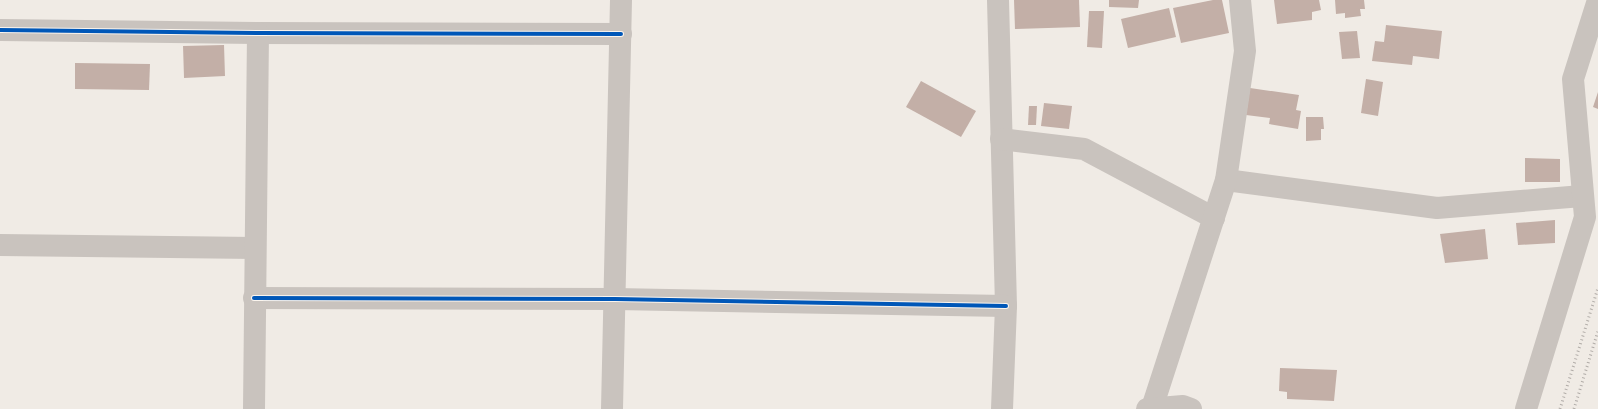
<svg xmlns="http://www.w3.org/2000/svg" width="1598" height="409" font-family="'Asap Condensed',sans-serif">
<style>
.building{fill:#c3afa7}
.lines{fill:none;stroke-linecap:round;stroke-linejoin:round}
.minor{stroke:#c9c3be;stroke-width:22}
.rail{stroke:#b1aca8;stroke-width:3;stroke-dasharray:1 3;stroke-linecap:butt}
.cycleway-casing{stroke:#fbf5ee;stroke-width:6}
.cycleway{stroke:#0057b8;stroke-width:4}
</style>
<rect width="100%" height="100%" fill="#f0ebe5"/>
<g class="building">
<polygon points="1014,0 1079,0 1080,27 1015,29"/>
<polygon points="1109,0 1139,0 1138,8 1109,7"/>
<polygon points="1213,0 1222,0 1229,33 1181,43 1173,8"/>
<polygon points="1274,0 1319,0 1321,10 1312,12 1312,20 1277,24"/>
<polygon points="1335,0 1364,0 1365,9 1360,9 1361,16 1345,18 1345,13 1336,14"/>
<polygon points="1169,8 1176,37 1128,48 1121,19"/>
<polygon points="1089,11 1104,11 1102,48 1087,47"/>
<polygon points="1386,25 1442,31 1439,59 1413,56 1412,65 1372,61 1375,41 1384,42"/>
<polygon points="1357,31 1360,58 1342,59 1339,32"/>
<polygon points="224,45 225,76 184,78 183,46"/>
<polygon points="75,63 150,64 149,90 75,89"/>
<polygon points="1366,79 1383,82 1378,116 1361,113"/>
<polygon points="921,81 976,111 961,137 906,107"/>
<polygon points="1250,88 1299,95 1296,110 1301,111 1298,129 1269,124 1270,118 1246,115"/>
<polygon points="1598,92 1598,109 1593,107"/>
<polygon points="1044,103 1072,106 1069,129 1041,126"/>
<polygon points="1029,106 1037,106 1036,125 1028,125"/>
<polygon points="1306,117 1323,117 1324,129 1321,129 1321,140 1306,141"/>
<polygon points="1525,158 1560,159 1560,182 1525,182"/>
<polygon points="1555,220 1555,243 1518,245 1516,223"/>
<polygon points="1485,229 1488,259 1445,263 1440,234"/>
<polygon points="1280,368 1337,370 1334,401 1287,399 1287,392 1279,391"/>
</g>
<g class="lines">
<g class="minor">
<polyline points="998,0 1006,306 1002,409"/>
<polyline points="0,30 258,33 621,34"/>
<polyline points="1001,139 1084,149 1214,218"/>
<polyline points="1226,180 1437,208 1582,196"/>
<polyline points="0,245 255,248"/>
<polyline points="254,298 615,299 1006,306"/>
<polyline points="1152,408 1226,180 1245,51 1240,0"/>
<polyline points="254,409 258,33"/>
<polyline points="612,409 621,0"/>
<polyline points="1147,409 1183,406 1191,409"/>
<polyline points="1526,409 1585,217 1573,79 1598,0"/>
</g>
<g class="rail">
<polyline points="1560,409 1598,288"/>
<polyline points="1574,409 1598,331"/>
</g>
<defs>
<g id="cycleway">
<polyline points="0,30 258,33 621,34"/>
<polyline points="254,298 615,299 1006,306"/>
</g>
</defs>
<use href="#cycleway" class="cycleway-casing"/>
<use href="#cycleway" class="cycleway"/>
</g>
</svg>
